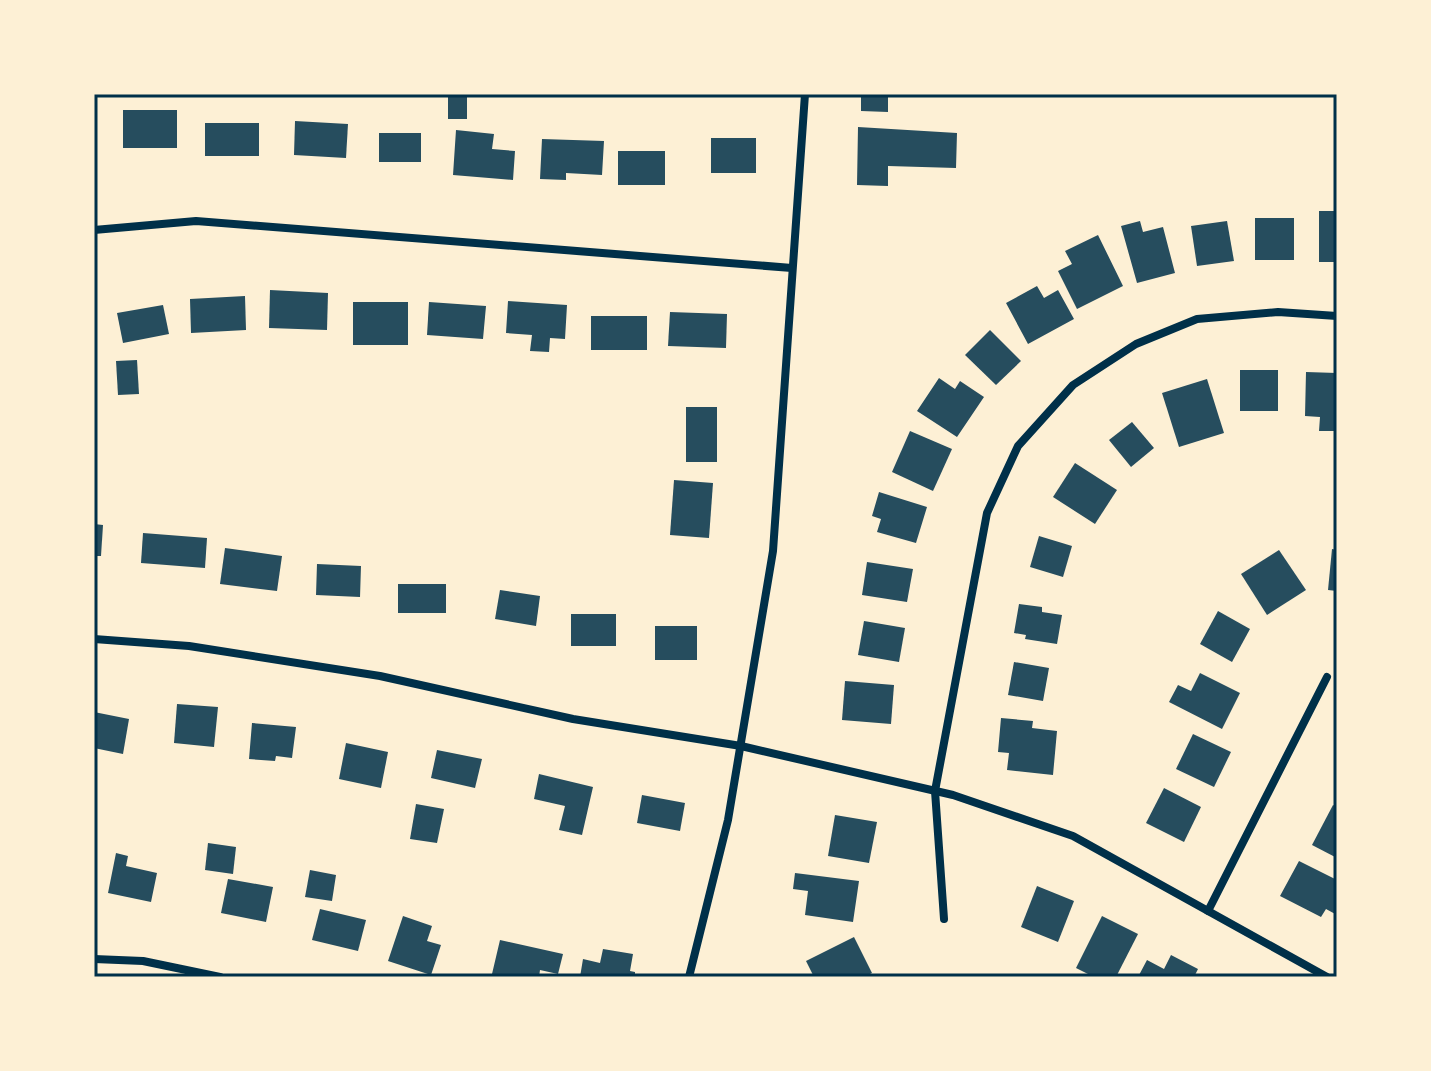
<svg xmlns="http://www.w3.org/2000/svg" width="1431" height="1071" font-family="Manrope,sans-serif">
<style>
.building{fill:#264d5e}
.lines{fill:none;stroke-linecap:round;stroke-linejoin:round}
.minor{stroke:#003049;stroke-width:8}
.neatline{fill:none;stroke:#003049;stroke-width:3}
</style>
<rect width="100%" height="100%" fill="#fdf0d5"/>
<g class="building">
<rect x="448" y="94" width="19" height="25"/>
<polygon points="861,94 888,94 888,112 861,111"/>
<rect x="123" y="110" width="54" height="38"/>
<polygon points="295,121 348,124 346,158 294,155"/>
<rect x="205" y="123" width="54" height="33"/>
<polygon points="858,127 957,133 956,168 888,166 888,186 857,185"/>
<polygon points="456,130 494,134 492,149 515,151 513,180 453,175"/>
<rect x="379" y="133" width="42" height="29"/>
<rect x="711" y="138" width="45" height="35"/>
<polygon points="542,139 604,141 602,175 566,173 566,180 540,179"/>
<rect x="618" y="151" width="47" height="34"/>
<rect x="1319" y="211" width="18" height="51"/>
<rect x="1255" y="218" width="39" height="42"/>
<polygon points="1140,221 1143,232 1163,227 1175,273 1137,283 1121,226"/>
<polygon points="1227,221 1234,261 1197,266 1191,226"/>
<polygon points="1098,235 1123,286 1077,309 1058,271 1072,264 1065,251"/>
<polygon points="1037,286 1044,298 1058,290 1074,319 1028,344 1006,303"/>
<polygon points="270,290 328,293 327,330 269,328"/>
<polygon points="245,296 246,330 191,333 190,299"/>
<polygon points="508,301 567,305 565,339 550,338 549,352 530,351 532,335 506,333"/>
<rect x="353" y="302" width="55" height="43"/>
<polygon points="429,302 486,306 483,339 427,335"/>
<polygon points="163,305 169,334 123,343 117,313"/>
<polygon points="670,312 727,314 726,348 668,346"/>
<rect x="591" y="316" width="56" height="34"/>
<polygon points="990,330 1021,361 996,385 965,355"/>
<polygon points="137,360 139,394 118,395 116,361"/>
<rect x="1240" y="370" width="38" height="41"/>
<polygon points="1306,372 1337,373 1337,431 1319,431 1320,417 1305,416"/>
<polygon points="939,378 955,389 960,381 984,397 957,437 917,411"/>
<polygon points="1207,379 1224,433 1179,447 1162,393"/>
<rect x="686" y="407" width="31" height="55"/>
<polygon points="1132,422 1154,448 1131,467 1109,440"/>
<polygon points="910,431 952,449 933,491 892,472"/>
<polygon points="1075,463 1117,490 1095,524 1053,497"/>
<polygon points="674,480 713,483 709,538 670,535"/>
<polygon points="879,492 927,507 916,543 877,532 881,519 872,516"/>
<polygon points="94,524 103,525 101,556 94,556"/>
<polygon points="143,533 207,538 205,568 141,563"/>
<polygon points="1039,536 1072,546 1063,577 1030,567"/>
<polygon points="225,548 282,556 277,591 220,584"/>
<polygon points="1332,549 1337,550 1337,591 1328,590"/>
<polygon points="1279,550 1306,590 1267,615 1241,574"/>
<polygon points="867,562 913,569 907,602 862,595"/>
<polygon points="317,564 361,566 360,597 316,595"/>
<rect x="398" y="584" width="48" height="29"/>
<polygon points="500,590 540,596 536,626 495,619"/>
<polygon points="1019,604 1042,607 1042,612 1062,615 1057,644 1025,639 1026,635 1014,633"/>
<polygon points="1218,611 1250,629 1232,662 1200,644"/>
<rect x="571" y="614" width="45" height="32"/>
<polygon points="864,621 905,628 899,662 858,655"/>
<rect x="655" y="626" width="42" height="34"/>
<polygon points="1014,662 1049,668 1043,701 1008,695"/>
<polygon points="1200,673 1240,693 1222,729 1169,702 1178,685 1191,691"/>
<polygon points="845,681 894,685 891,724 842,720"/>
<polygon points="177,704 218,707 214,747 174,743"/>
<polygon points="94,712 129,719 123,754 94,748"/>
<polygon points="1001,718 1033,721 1032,728 1057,731 1053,775 1007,770 1009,753 998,752"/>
<polygon points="252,723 296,727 292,758 276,756 275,761 249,759"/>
<polygon points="1193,734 1231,752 1214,787 1176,769"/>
<polygon points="346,743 388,752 381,788 339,779"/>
<polygon points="437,750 482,759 475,788 431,778"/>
<polygon points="539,774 593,787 582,835 559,830 565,806 534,799"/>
<polygon points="1164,788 1201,807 1184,842 1146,823"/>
<polygon points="642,795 685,803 680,831 637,823"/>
<polygon points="416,804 444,809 437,843 410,839"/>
<polygon points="1333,805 1337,807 1337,858 1312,845"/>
<polygon points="835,815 877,822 869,863 828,856"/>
<polygon points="208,843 236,847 233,874 205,870"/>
<polygon points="116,853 128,856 126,866 157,873 151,902 108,893"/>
<polygon points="1299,861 1337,880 1337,915 1326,909 1321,917 1280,896"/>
<polygon points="310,870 336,875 332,901 305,897"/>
<polygon points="795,873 859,881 853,922 805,915 808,891 793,889"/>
<polygon points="228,879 273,887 266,922 221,913"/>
<polygon points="1037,886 1074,901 1058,942 1021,927"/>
<polygon points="320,909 366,920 358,951 312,940"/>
<polygon points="403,916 432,926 427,941 441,945 431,975 388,961"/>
<polygon points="1102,916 1138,934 1116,977 1094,977 1076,968"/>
<polygon points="854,937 872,973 864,977 814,977 806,961"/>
<polygon points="500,940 563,954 558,974 540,970 539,977 492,974"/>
<polygon points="603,949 633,954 630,971 635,972 635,977 580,977 583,959 600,963"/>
<polygon points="1171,955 1198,969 1194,977 1138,977 1147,960 1164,969"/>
</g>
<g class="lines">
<g class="minor">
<polyline points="94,230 196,221 792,268"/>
<polyline points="94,639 189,646 380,676 573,719 741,746 953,795 1073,836 1327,977"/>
<polyline points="1208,911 1327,677"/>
<polyline points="944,919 935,791 987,513 1018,446 1073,385 1136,344 1197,319 1278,312 1337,316"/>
<polyline points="94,959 143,961 220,977"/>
<polyline points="689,977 728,820 773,551 805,94"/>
</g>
</g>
<rect width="1431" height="1071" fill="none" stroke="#fdf0d5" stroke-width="192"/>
<rect x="96" y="96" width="1239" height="879" class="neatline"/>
</svg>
